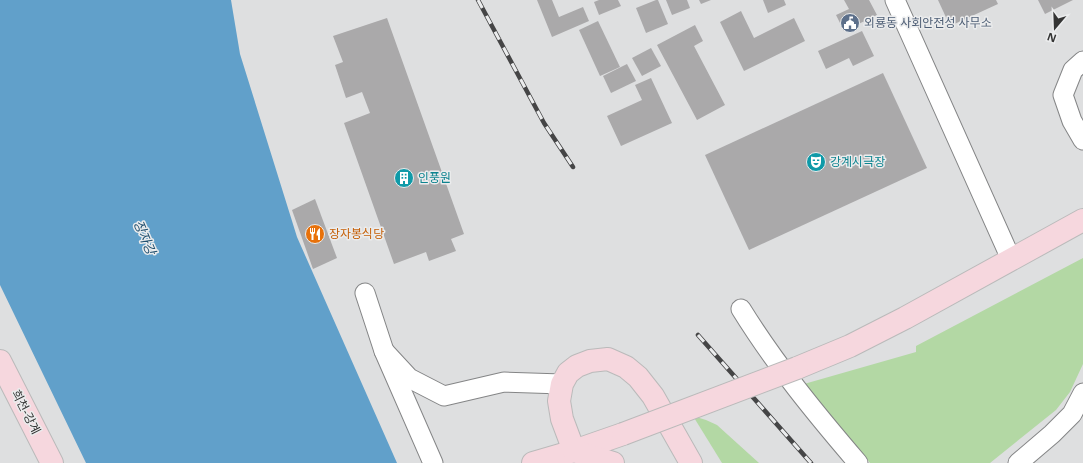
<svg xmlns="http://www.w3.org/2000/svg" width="1083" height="463" font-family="'Open Sans','Noto Sans KR',sans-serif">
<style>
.green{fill:#b3d8a4}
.water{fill:#61a0ca}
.building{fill:#aaa9aa}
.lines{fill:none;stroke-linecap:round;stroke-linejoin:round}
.minor-casing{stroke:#848586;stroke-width:21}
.major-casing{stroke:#bababa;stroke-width:24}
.minor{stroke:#fff;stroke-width:19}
.major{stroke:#f6d7de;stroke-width:22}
.rail-casing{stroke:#454546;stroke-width:4.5}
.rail{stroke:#ebeced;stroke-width:3;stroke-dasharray:9;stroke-linecap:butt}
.major-bridge-casing{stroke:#bababa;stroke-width:24;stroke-linecap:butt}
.major-bridge{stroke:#f6d7de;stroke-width:22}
.labels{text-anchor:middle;stroke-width:3;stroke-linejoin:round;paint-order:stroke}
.service-label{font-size:12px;fill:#4e5e75;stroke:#ebeced;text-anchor:start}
.culture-label{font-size:12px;fill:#0d838f;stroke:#ebeced;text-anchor:start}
.food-label{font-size:12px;fill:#c56008;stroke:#ebeced;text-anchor:start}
.street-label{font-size:12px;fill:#343434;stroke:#ebeced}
.water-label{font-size:13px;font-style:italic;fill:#21506f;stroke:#ebeced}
</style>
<rect width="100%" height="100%" fill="#dedfe0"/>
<g class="green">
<polygon points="1083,258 1083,364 1070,392 1056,410 990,463 870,463 804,384 916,352 916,346"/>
<polygon points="693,416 706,420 717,425 759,463 722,463"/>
</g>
<polygon class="water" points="0,0 231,0 240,54 297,237 397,463 86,463 0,285"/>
<g class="building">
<polygon points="537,0 552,0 559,17 583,7 589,21 552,37"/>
<polygon points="599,0 618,0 621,6 599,15 594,2"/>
<polygon points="656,0 658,0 668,24 646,33 636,8"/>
<polygon points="666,0 687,0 690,8 672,15"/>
<polygon points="699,0 711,0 701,4"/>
<polygon points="763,0 784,0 786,5 768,13"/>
<polygon points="844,0 869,0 877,15 844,31 836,15 849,9"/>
<polygon points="938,0 996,0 998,4 950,26"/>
<polygon points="1038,0 1073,0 1045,14"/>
<polygon points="741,11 754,38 794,18 805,41 744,71 720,22"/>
<polygon points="387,18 464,234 451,239 456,251 429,261 426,252 394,264 344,123 370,113 362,92 346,98 335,65 343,62 333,36"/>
<polygon points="598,21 620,67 600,76 579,30"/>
<polygon points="695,25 703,41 694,46 725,105 697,120 657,45"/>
<polygon points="862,31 874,56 853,66 849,58 826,69 818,51"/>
<polygon points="651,48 661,66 642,76 632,58"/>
<polygon points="627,64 636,81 611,93 603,76"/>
<polygon points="883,73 927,168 749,250 705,155"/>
<polygon points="651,78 672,123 621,146 607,116 642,100 635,85"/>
<polygon points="315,199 337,258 313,269 292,210"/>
</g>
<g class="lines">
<defs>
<g id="minor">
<polyline points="895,0 1011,259"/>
<polyline points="1083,61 1073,70 1063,95 1072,121 1083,140"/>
<polyline points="365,293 384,351 433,463"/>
<path d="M741,309C775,364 816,414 858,463"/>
<polyline points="384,351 409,378 444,396 504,382 562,384"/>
<polyline points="1018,463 1052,434 1072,414 1083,393"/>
</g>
<g id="major">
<polyline points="0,361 52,463"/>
<polyline points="797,368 850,346 905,318 1083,220"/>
<polyline points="533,463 574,451 623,434"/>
<polyline points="613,463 574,451 562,419 559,401 562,384 568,373 577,366 590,361 608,359 626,367 638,377 653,396 691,463"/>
</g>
</defs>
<use href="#minor" class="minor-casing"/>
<use href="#major" class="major-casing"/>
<use href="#minor" class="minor"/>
<use href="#major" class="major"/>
<defs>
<g id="rail">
<polyline points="478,0 544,123 573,167"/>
<polyline points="698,335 811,463"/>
</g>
</defs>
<use href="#rail" class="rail-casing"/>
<use href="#rail" class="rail"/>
<defs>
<polyline id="major-bridge" points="623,434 797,368"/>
</defs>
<use href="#major-bridge" class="major-bridge-casing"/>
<use href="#major-bridge" class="major-bridge"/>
</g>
<defs>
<symbol id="civic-disc" viewBox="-11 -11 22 22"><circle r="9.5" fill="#5c6f8a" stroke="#ebeced"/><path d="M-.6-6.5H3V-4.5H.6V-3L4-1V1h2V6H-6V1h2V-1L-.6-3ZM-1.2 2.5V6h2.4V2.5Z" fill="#fff"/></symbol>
<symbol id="theatre-disc" viewBox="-11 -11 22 22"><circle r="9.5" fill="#0f9aa8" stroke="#ebeced"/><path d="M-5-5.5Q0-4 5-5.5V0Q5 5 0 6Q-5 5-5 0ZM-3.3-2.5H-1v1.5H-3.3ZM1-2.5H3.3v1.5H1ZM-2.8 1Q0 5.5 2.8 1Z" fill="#fff"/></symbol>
<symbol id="building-disc" viewBox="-11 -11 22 22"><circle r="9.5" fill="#0f9aa8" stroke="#ebeced"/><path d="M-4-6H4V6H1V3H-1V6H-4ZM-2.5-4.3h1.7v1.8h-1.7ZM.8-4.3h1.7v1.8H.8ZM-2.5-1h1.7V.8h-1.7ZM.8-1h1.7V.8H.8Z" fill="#fff"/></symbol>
<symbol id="restaurant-disc" viewBox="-11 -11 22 22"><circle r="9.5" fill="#e8710a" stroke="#ebeced"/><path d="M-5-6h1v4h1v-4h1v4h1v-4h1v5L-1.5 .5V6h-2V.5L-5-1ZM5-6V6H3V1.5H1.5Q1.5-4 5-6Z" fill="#fff"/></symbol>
</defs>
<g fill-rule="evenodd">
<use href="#civic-disc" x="839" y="12" width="22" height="22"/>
<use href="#theatre-disc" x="805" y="151" width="22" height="22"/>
<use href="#building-disc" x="393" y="167" width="22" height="22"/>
<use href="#restaurant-disc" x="304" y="223" width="22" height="22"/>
</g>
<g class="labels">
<g class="service-label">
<text x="864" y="27">외룡동 사회안전성 사무소</text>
</g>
<g class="culture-label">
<text x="830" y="166">강계시극장</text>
<text x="418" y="182">인풍원</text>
</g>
<g class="food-label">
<text x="329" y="238">장자봉식당</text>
</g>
<g class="street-label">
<text transform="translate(26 412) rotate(63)" y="4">희천-강계</text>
</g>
<g class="water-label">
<text transform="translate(145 237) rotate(67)" y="5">장자강</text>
</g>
</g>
<g transform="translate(1055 28) rotate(199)" stroke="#ebeced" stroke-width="3" paint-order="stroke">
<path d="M0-3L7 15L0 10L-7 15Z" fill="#343434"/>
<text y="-6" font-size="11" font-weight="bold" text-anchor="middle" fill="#343434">N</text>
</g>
</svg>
